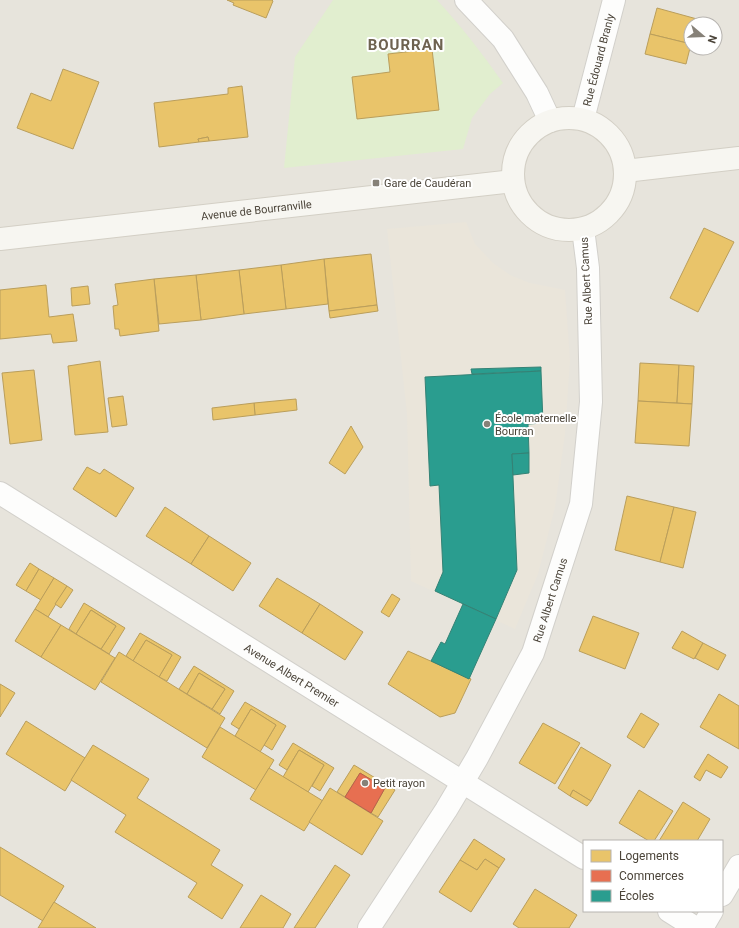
<svg xmlns="http://www.w3.org/2000/svg" width="739" height="928" font-family="Roboto,sans-serif">
<style>
.residential{fill:#e7e4dc;fill-rule:evenodd}
.education{fill:#eae5da}
.green{fill:#e1eecf}
.homes{fill:#e9c46a;stroke:#ba9e5b}
.shops{fill:#e76f51;stroke:#b8624a}
.schools{fill:#2a9d8f;stroke:#348275}
.lines{fill:none;stroke-linecap:round;stroke-linejoin:round}
.street-casing{stroke:#d2d0cb;stroke-width:24}
.secondary-casing{stroke:#d3cfc5;stroke-width:24}
.street{stroke:#fdfdfc;stroke-width:22}
.secondary{stroke:#f7f6f1;stroke-width:22}
.poi-dot{fill:#868178;stroke:#fff;stroke-width:1.5}
.labels{text-anchor:middle;stroke-width:4;stroke-linejoin:round;paint-order:stroke}
.street-label{font-size:11px;fill:#4b4439;stroke:#fff}
.poi-label{font-size:11px;fill:#4b4439;stroke:#fff;text-anchor:start}
.district-label{font-size:15px;font-weight:bold;letter-spacing:1px;fill:#6e6250;stroke:#fff}
</style>
<rect width="100%" height="100%" fill="#f4f2ee"/>
<path class="residential" d="M0,0H739V928H0ZM691,24H715V48H691ZM584,841H722V911H584Z"/>
<polygon class="education" points="466,222 475,244 493,263 510,275 530,283 565,290 570,360 565,434 555,507 538,574 515,629 411,581 407,414 387,229"/>
<path class="green" d="M333,0H437C461,26 482,53 503,83L490,94L472,118L463,149L284,168L295,57Z"/>
<g class="homes">
<polygon points="227,0 272,0 273,1 266,18 233,5 234,3"/>
<polygon points="657,8 697,19 696,24 691,24 691,44 650,34"/>
<polygon points="650,34 691,44 686,64 645,54"/>
<polygon points="432,49 439,110 357,119 352,77 390,72 388,54"/>
<polygon points="63,69 99,82 73,149 17,128 31,93 51,101"/>
<polygon points="242,86 248,137 209,141 208,137 198,139 199,142 159,147 154,103 228,94 228,88"/>
<polygon points="208,137 209,141 199,142 198,139"/>
<polygon points="704,228 734,242 698,312 670,298"/>
<polygon points="371,254 377,305 329,311 324,259"/>
<polygon points="324,259 328,304 286,309 281,265"/>
<polygon points="281,265 286,309 244,314 239,270"/>
<polygon points="239,270 244,314 201,320 196,275"/>
<polygon points="196,275 201,320 159,324 154,279"/>
<polygon points="154,279 159,331 120,336 119,329 115,329 113,306 118,305 115,284"/>
<polygon points="46,285 49,317 73,314 77,341 53,343 51,334 0,339 0,290"/>
<polygon points="88,286 90,304 72,306 71,288"/>
<polygon points="377,305 378,311 330,318 329,311"/>
<polygon points="100,361 108,432 75,435 68,366"/>
<polygon points="640,363 679,365 677,403 638,401"/>
<polygon points="679,365 694,366 692,404 677,403"/>
<polygon points="34,370 42,440 10,444 2,373"/>
<polygon points="123,396 127,425 112,427 108,398"/>
<polygon points="296,399 297,410 255,415 254,403"/>
<polygon points="638,401 692,404 689,446 635,443"/>
<polygon points="254,403 255,415 213,420 212,408"/>
<polygon points="351,426 363,447 345,474 329,463"/>
<polygon points="87,467 100,474 104,469 134,488 116,517 73,489"/>
<polygon points="627,496 674,507 660,562 615,550"/>
<polygon points="165,507 209,536 191,564 146,536"/>
<polygon points="674,507 696,512 683,568 660,562"/>
<polygon points="209,536 251,563 233,591 191,564"/>
<polygon points="30,563 39,569 26,591 16,585"/>
<polygon points="39,569 54,578 41,600 26,591"/>
<polygon points="54,578 67,586 48,617 35,609"/>
<polygon points="277,578 320,604 302,633 259,606"/>
<polygon points="67,586 73,590 61,608 55,604"/>
<polygon points="392,594 400,599 389,617 381,612"/>
<polygon points="84,603 125,628 109,654 101,649 116,626 91,610 76,634 69,629"/>
<polygon points="320,604 363,632 345,660 302,633"/>
<polygon points="35,609 61,625 41,657 15,641"/>
<polygon points="91,610 116,626 101,649 76,634"/>
<polygon points="593,616 639,633 625,669 579,651"/>
<polygon points="61,625 115,658 95,690 41,657"/>
<polygon points="682,631 703,643 694,659 672,648"/>
<polygon points="140,633 181,657 167,681 159,677 172,655 146,640 133,661 126,656"/>
<polygon points="146,640 172,655 159,677 133,661"/>
<polygon points="703,643 726,655 718,670 695,658"/>
<polygon points="408,651 471,679 455,713 440,717 388,684"/>
<polygon points="119,652 225,718 207,748 101,682"/>
<polygon points="194,666 234,691 220,714 212,709 225,689 199,673 187,694 179,689"/>
<polygon points="199,673 225,689 212,709 187,694"/>
<polygon points="0,684 15,693 0,717"/>
<polygon points="719,694 739,706 739,749 700,727"/>
<polygon points="245,702 286,726 272,750 264,745 276,725 251,709 239,729 231,724"/>
<polygon points="251,709 276,725 260,752 235,736"/>
<polygon points="641,713 659,724 644,748 627,737"/>
<polygon points="26,721 85,758 65,791 6,754"/>
<polygon points="543,723 580,743 555,784 519,763"/>
<polygon points="220,727 274,760 256,790 202,757"/>
<polygon points="293,743 334,768 320,791 312,786 324,765 299,750 287,770 279,765"/>
<polygon points="93,745 149,779 137,798 220,850 211,865 243,885 222,919 188,897 197,883 115,832 126,815 71,780"/>
<polygon points="581,747 611,765 591,801 573,790 570,796 558,788"/>
<polygon points="299,750 324,765 308,792 283,777"/>
<polygon points="708,754 728,767 721,778 706,770 700,781 694,777"/>
<polygon points="354,765 395,790 378,817 371,813 385,788 360,773 345,797 337,792"/>
<polygon points="269,768 323,801 304,831 250,799"/>
<polygon points="330,788 383,821 362,855 309,822"/>
<polygon points="573,790 591,801 587,806 570,796"/>
<polygon points="639,790 673,811 654,841 649,841 619,823"/>
<polygon points="683,802 710,819 697,841 659,841"/>
<polygon points="474,839 505,859 499,868 485,859 477,870 460,860"/>
<polygon points="0,847 64,886 43,921 0,895"/>
<polygon points="485,859 499,868 471,912 439,892 460,860 477,870"/>
<polygon points="335,865 350,875 315,928 294,928"/>
<polygon points="535,889 577,915 569,928 519,928 513,924"/>
<polygon points="261,895 291,914 283,928 240,928"/>
<polygon points="54,902 96,928 38,928"/>
</g>
<polygon class="shops" points="360,773 385,788 371,813 345,797"/>
<g class="schools">
<polygon points="541,367 541,371 472,374 471,369"/>
<polygon points="541,371 543,423 528,424 529,453 512,454 517,570 496,619 435,591 443,572 439,485 430,486 425,377"/>
<polygon points="529,453 529,473 513,475 512,454"/>
<polygon points="463,604 496,619 469,679 431,661 441,642 445,644"/>
</g>
<g class="lines">
<defs>
<g id="street">
<polyline points="466,0 503,39 537,93 550,121"/>
<path id="s1" d="M583,119L614,0"/>
<path id="s2" d="M0,493L584,858"/>
<polyline points="722,895 739,866"/>
<polyline points="669,911 696,928"/>
<path id="s3" d="M369,928L446,810L477,758L533,653L581,504L591,402L588,268L583,229"/>
<polyline points="702,928 712,911"/>
</g>
<g id="secondary">
<circle cx="569" cy="174" r="56"/>
<polyline points="625,171 739,158"/>
<path id="s4" d="M0,239L513,181"/>
</g>
</defs>
<use href="#street" class="street-casing"/>
<use href="#secondary" class="secondary-casing"/>
<use href="#street" class="street"/>
<use href="#secondary" class="secondary"/>
</g>
<g class="poi-dot">
<rect x="372" y="179" width="8" height="8" rx="2"/>
<circle cx="487" cy="424" r="4"/>
<circle cx="365" cy="783" r="4"/>
</g>
<g class="labels">
<g class="street-label">
<text dy="4" stroke="none"><textPath href="#s1" startOffset="61">Rue Édouard Branly</textPath></text>
<text dy="4" stroke="none"><textPath href="#s4" startOffset="258">Avenue de Bourranville</textPath></text>
<text transform="translate(586 281) rotate(-93)" y="4">Rue Albert Camus</text>
<text dy="4" stroke="none"><textPath href="#s3" startOffset="376">Rue Albert Camus</textPath></text>
<text dy="4" stroke="none"><textPath href="#s2" startOffset="344">Avenue Albert Premier</textPath></text>
</g>
<g class="poi-label">
<text x="384" y="187">Gare de Caudéran</text>
<text x="495" y="422">École maternelle<tspan x="495" dy="13">Bourran</tspan></text>
<text x="373" y="787">Petit rayon</text>
</g>
<g class="district-label">
<text x="406" y="50">BOURRAN</text>
</g>
</g>
<rect x="583" y="840" width="140" height="72" fill="#ffffff" stroke="#b7b4b0"/>
<rect x="591" y="850" width="20" height="12" fill="#e9c46a" stroke="#b7b4b0"/>
<text x="619" y="860" font-size="12" fill="#4b4439">Logements</text>
<rect x="591" y="870" width="20" height="12" fill="#e76f51" stroke="#b7b4b0"/>
<text x="619" y="880" font-size="12" fill="#4b4439">Commerces</text>
<rect x="591" y="890" width="20" height="12" fill="#2a9d8f" stroke="#b7b4b0"/>
<text x="619" y="900" font-size="12" fill="#4b4439">Écoles</text>
<g transform="translate(703 36) rotate(109)"><circle r="19" fill="#ffffff" stroke="#b7b4b0"/>
<path d="M0-3L7 15L0 10L-7 15Z" fill="#868178"/>
<text y="-6" font-size="11" font-weight="bold" text-anchor="middle" fill="#4b4439">N</text>
</g>
</svg>
